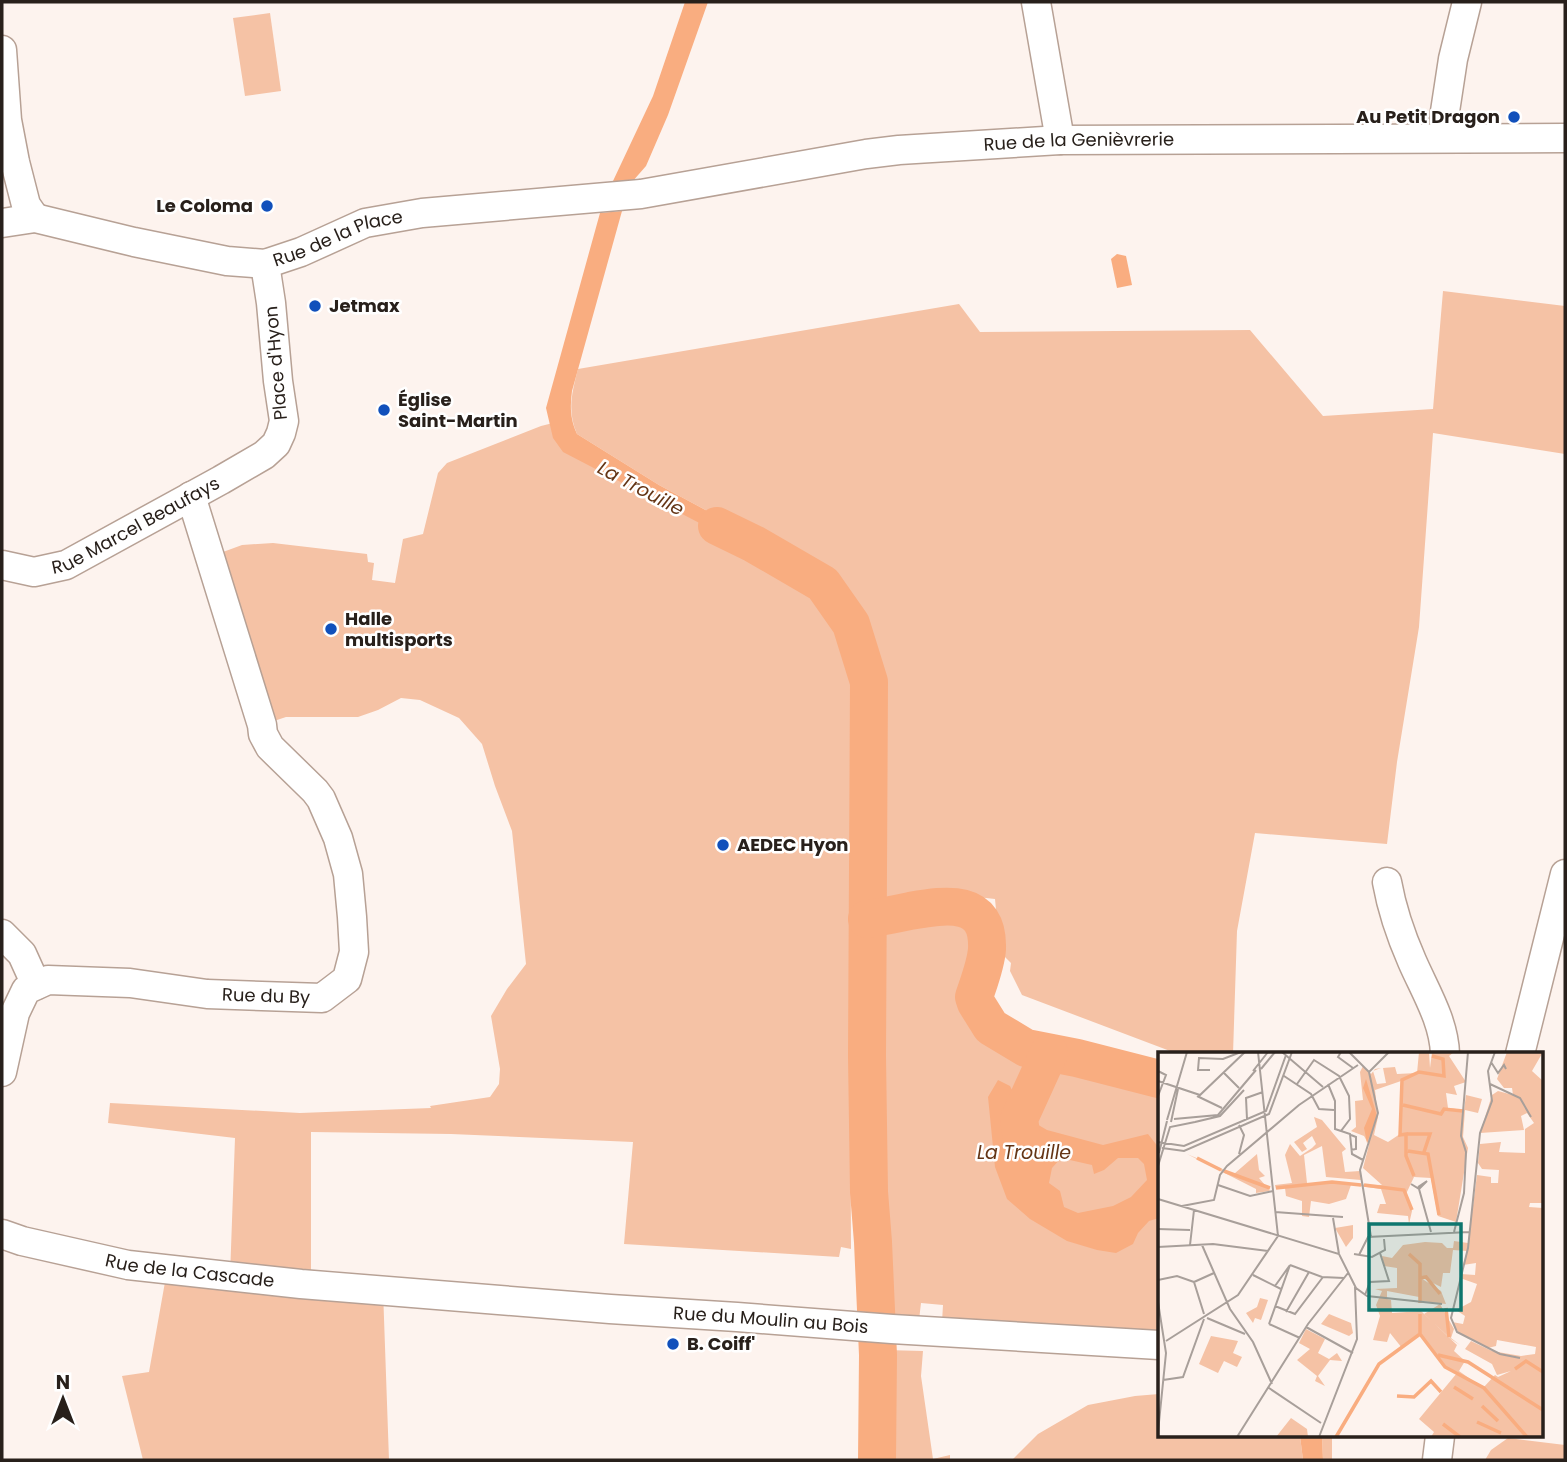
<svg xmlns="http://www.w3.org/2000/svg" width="1567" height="1462" font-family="Poppins,sans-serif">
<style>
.green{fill:#f5c2a5}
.water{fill:#f9ad80;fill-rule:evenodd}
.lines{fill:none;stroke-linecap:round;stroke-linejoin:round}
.river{stroke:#f9ad80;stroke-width:38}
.minor-casing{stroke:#b7a195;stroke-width:31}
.minor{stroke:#fff;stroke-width:28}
.poi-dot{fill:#1150bb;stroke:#fff;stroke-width:2.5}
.labels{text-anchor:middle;stroke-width:5;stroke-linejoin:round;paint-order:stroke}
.poi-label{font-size:18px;font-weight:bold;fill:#28201b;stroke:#fff;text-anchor:start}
.street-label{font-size:18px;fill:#28201b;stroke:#fff}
.water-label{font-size:19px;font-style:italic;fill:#653515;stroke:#fff}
.inset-river{fill:none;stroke:#f9ad80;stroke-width:3.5}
.inset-road{fill:none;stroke:#a89f9a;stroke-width:2}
.view{fill:#0f766e;fill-opacity:0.15;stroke:#0f766e;stroke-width:3.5}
.inset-edge{fill:none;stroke:#28201b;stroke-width:3.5}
</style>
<rect width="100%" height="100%" fill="#fdf3ee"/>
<g class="green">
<polygon points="270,13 281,91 245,96 233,18"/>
<path d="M1443,291L1565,306V454L1433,433L1419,627L1397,762L1387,844L1255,833L1237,931L1233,1054H1178L1022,995L1010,971L1011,963L1000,952L995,899L977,897L935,896L877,908L855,865L850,997L851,1249L841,1247L839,1257L624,1244L633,1142L451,1134L311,1132V1285L383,1290L389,1460H143L122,1376L149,1372L165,1282L230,1276L235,1138L108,1123L110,1103L300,1113L431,1108L430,1106L490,1097L499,1084L500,1069L491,1016L507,989L526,964L512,831L495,786L482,744L459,718L420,700L401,698L378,710L358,717H286L262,725L223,552L242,545L273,543L367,554L368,562L374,563L372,580L395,583L403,539L423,534L438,473L447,463L541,426L557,422L760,553L767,543L659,485L577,434C567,411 572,392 578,369L959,304L980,332L1250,330L1323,416L1433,409Z"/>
<polygon points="960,915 975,924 980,946 966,993 991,1043 1151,1085 1159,1091 1159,1332 942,1322 943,1305 921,1303 919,1320 882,1311 884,924"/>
<polygon points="885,1350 923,1351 921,1376 933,1459 950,1455 950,1460 884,1460"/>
<polygon points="1159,1394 1159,1436 1300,1436 1303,1460 1012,1460 1038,1434 1088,1405 1135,1396"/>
<polygon points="1322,1436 1332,1436 1332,1460 1323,1460"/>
<polygon points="1508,1438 1565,1445 1565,1460 1485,1460 1491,1450"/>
</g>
<g class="water">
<polygon points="685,2 708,2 668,115 646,166 632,182 613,181 653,96"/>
<path d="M622,211L572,391C570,406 570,419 577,434L659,485L767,543L759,554L563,452L553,438L546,408L600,213Z"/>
<polygon points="1117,254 1126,256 1132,285 1117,288 1111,259"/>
<path d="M998,1080L1010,1086L1015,1096L1025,1089L1033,1101L1035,1123L1047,1130L1103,1145L1148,1134L1159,1148V1218L1149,1221L1138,1233L1133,1244L1116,1253L1097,1250L1067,1241L1030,1219L1007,1199L995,1167L988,1097ZM1061,1158L1092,1165L1094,1174L1104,1170L1118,1158H1138L1144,1164L1147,1180L1131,1197L1113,1206L1078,1213L1064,1207L1060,1191L1049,1183L1052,1168Z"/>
<polygon points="868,1327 885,1328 884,1460 868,1460"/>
<polygon points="1300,1436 1322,1436 1323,1460 1303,1460"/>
</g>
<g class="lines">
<g class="river">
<polyline points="717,526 754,544 823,584 851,624 869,682 867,1056 869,1192 873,1242 878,1355 877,1460"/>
<path d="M867,919C881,917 896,914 910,911C945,905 989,897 987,949C986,964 979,982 974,997L976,1003L991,1027L1026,1048L1077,1058L1159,1079"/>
<polyline points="1023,1146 1019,1119 1049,1053"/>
</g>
<defs>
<g id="minor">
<polyline points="1036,2 1060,140"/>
<polyline points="2,50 7,120 15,162 26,205 35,218"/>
<polyline points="1448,138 1444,118 1453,59 1467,2"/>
<path id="s1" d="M2,223L35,218L134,242L227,261L265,264L301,252L365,223L422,213L641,194L866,154L899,150L1060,140L1565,138"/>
<path id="s2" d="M2,565L34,572L66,565L221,480L264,455L276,444L281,433L284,421L278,381L271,303L265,264"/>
<path d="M1387,882C1392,910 1401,936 1412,961C1425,991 1444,1021 1445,1054"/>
<polyline points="2,934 22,954 36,985"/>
<polyline points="1520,1054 1565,874"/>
<path id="s3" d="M2,1072L15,1013L26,990L48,980L130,983L207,994L322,998L347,979L354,952L352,917L348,874L338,838L321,799L315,791L270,747L263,734L262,725L191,496"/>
<path id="s4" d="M2,1234L22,1241L128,1265L301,1284L610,1309L737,1317L892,1329L1159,1345"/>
<polyline points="1437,1460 1440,1436"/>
</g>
</defs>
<use href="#minor" class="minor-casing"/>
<use href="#minor" class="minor"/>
</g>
<g class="poi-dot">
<circle cx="1514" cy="117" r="7"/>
<circle cx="267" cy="206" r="7"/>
<circle cx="315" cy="306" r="7"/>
<circle cx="384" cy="410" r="7"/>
<circle cx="331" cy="629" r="7"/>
<circle cx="723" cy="845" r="7"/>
<circle cx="673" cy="1344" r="7"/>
</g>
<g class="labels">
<g class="poi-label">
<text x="1500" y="123" text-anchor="end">Au Petit Dragon</text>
<text x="253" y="212" text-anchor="end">Le Coloma</text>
<text x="329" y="312">Jetmax</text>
<text x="398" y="406">Église<tspan x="398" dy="21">Saint-Martin</tspan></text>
<text x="345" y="625">Halle<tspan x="345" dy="21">multisports</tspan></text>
<text x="737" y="851">AEDEC Hyon</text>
<text x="687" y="1350">B. Coiff'</text>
</g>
<g class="street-label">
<text dy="6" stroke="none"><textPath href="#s1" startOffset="1096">Rue de la Genièvrerie</textPath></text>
<text dy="6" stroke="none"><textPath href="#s1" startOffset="346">Rue de la Place</textPath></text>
<text transform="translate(276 363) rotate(-95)" y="6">Place d'Hyon</text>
<text dy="6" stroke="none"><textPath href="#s2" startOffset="145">Rue Marcel Beaufays</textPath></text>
<text dy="6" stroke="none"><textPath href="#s3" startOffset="329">Rue du By</textPath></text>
<text dy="6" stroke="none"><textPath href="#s4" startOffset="192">Rue de la Cascade</textPath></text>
<text dy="6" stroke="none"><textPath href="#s4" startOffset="775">Rue du Moulin au Bois</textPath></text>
</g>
<g class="water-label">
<text transform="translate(641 488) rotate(28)" y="7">La Trouille</text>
<text x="1024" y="1159">La Trouille</text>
</g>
</g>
<g transform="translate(1158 1052)">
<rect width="385" height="385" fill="#fdf3ee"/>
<path d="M261,0H271L272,16L274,0H296L291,4L308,30L296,34L299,43L288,41L290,56L306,58L308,43L324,47L320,61L307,58L305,85L310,96L298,170L280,164L273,126L256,125L248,142L254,159L251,172L250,164L219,161L222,152H228L223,137L193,133L188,147L171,152L153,149L151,165L144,164V149L128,144L127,136L118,137L117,133L134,131L127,103L132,92L142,104L154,96L158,92L154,84L145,91L149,97L144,100L136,90L159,75L156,65L164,68L188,97L184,100L187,120L202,119L203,128L168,125L164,94L146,103L149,131L224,133L205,116L211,93L206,84L193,79L198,75L197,49L205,48L202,20L205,14L213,22L217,17L223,16L215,19L219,32L228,31L225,16L237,15L239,22L259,21ZM243,29L242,82L230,90L216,83L220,65L217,38ZM349,0H385L374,19L385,29V151H372L371,155L385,156V385H273L276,380L261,367L299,321L287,315L262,282L244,296L232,281L229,290L215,288L222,264L218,253L224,239L217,237L239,236V216L226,214L224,204L234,206L245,193L267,190L284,191L289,196H295L296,189L310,191L319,123L333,125V131H340L341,118L324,117L320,111L322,92L343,90L341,100L367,101V77L376,71L369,61L363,64L366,78L322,81L334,43L340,39L355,43L354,36H346L339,27ZM295,198L309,199L305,213L318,211L317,223L303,222L302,226L319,232L313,250L298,258L307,264L305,272L294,270L301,281L330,296L338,294L339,288L378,295L377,302L363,304L334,299L313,289L307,297L334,312L339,323L353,319L340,325L337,323L325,336L301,319L307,309L296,299L299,293L263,259L234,261L233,248L229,247V239L261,245V224L283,235L285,221H292ZM29,102L76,122L99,102L101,118L107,124L101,126L112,139L98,141V137ZM195,173V186L188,195L177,176ZM263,226L283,239L288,252L263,249ZM102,246L110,248L103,268L97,266L95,271L88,261L99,255ZM282,252L296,277L293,286L302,293L293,287L266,262ZM171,262L193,271L195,281L191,284L163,272ZM148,277L167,287L160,301L171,307L179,301L184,309L172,308L160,324L167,334L157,329L159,324L139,308L152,297L141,291ZM53,284L80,289L75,301L84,305L79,315L66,309L60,321L41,312ZM133,366L149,377L150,385H118Z" fill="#f5c2a5" fill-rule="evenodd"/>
<path d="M208,27L219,64L209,91L206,76L214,57L205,36Z" fill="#f9ad80"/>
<path class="inset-river" d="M245,53L283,62L286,57L305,59M249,82H272L266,100M250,99L270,102L281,163M39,106L63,118M66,119L112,136M256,124L248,104V82L242,83L244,28L261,20L286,24L285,7L274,4M206,133L246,138L254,158M118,136L174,130L203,133M251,202L262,212V251M262,226L268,225L282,242M288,256L291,285M262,282L287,315L326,336L369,385M280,303L310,310L385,358M357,317L368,309L385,320M296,335L315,347M239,344L256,345L273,329L283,340M324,354L340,369M319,370L343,381M285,372L302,385M178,385L221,312L262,282V262"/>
<path class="inset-road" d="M100,0L120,184M124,0L165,35M183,0L180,5L195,16M191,0L211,20L220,61L202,118L213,185M337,0L330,19L334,49L322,81L310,196L293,266L299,280L342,302L362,306M333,10L340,21L346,13L348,17M103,17L117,0M52,18H40L41,6L65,7L83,0M0,19L8,23L0,44M95,19L110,0M211,20L231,0M66,21L81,36M126,24L153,42L161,57L176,58M0,29L42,43L87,0M139,32L156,8L181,24L191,44L192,67L183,79L192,82L194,102L205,108M170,32L177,49V77L183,79M332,32L362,46L373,65M39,44L64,56M16,67L60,63L98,18M89,67L88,46L105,40M9,68L29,0M13,70L20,37M37,70L62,64L86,38M193,83L198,85V97L193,98M0,90L26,94L108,59L128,3M4,96L26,99L111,62L134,0M1,101L9,69M81,102L86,83L81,73M0,114L12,75L37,70M253,132L261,137L273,180M60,133L92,144L115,139M260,135L269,129L261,137M0,147L181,202L198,236L209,244L284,252M24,154L56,148L62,123L69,114L141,53L200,13M117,160L185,165M175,166L181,202M0,177L32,178M296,180L306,141L308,100L303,84L310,0M32,193L36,158M44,193L72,257L95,290L114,332M0,195L55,192L110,199M196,202L214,205L227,198L226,187M201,203L210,185L311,180M132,213L164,225L186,226M95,223L123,237M0,228L19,224L36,230M36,230L46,262M36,230L56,221M117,234L132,213M207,243L212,230L231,229L222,201M0,250L8,301L0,380M117,254L137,262L165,225M128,260L151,220M49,266L87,282M111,272L132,213M111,272L142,286M148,275L195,301M8,289L80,243L120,184M5,328L25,325L46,267M111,336L163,371M79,385L150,272L190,221M161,385L199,287L197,235"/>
<path class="view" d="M211,172H303V258H211Z"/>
<rect width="385" height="385" class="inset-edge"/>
</g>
<rect width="1567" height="1462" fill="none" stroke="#28201b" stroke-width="7"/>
<g transform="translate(63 1399)" stroke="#ffffff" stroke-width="5" paint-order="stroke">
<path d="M0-5L12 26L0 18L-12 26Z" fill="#28201b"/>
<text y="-10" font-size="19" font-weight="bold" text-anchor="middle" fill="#28201b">N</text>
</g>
</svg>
